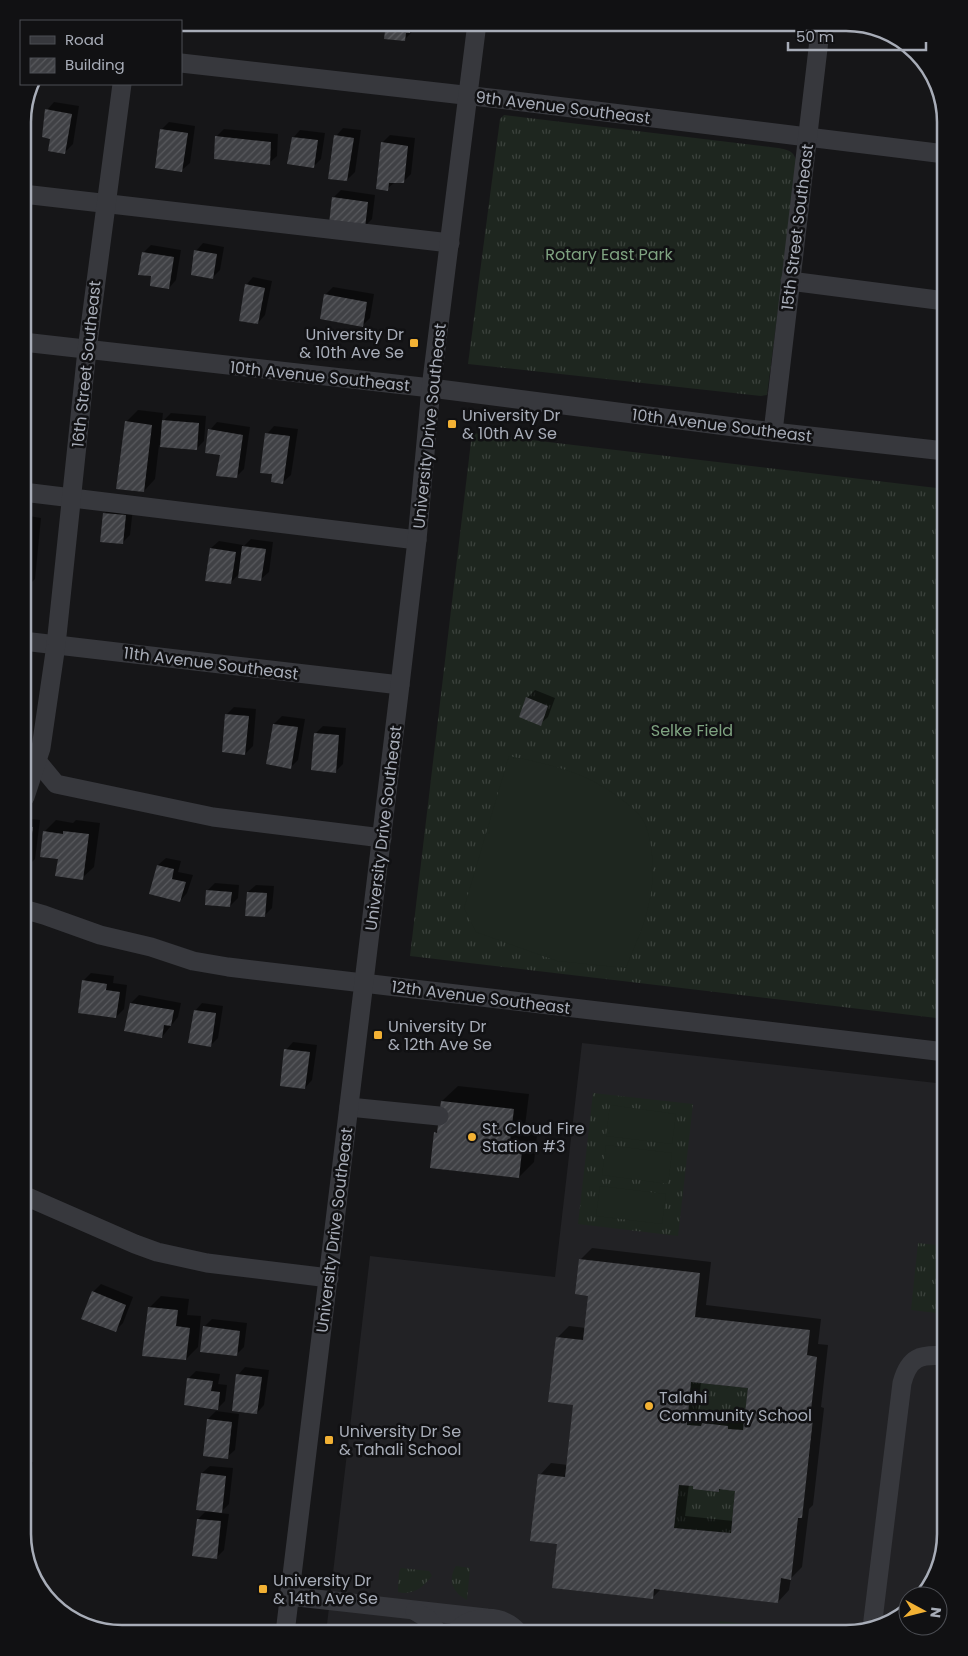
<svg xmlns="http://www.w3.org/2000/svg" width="968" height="1656" font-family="Poppins,sans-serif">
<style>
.built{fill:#222225}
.grass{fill:url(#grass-tufts)}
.pitch{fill:#1e261f}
.shadow{fill:#0007;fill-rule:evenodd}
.building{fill:url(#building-hatch);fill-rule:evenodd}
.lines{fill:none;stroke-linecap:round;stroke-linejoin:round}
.minor{stroke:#37383d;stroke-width:19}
.poi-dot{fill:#f2b134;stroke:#111113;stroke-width:2}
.labels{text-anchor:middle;stroke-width:5;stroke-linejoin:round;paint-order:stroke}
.street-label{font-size:16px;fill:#a8adb8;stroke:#111113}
.park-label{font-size:16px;fill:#7fa381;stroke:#111113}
.poi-label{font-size:16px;fill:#a8adb8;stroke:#111113;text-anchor:start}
.rim{fill:none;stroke:#a8adb8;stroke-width:2.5}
</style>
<defs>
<pattern id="grass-tufts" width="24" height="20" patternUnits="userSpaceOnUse" patternTransform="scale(1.25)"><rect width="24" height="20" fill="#1e261f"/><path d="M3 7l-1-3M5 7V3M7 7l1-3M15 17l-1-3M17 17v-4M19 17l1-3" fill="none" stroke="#3c433d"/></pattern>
<pattern id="building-hatch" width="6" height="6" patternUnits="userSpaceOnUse" patternTransform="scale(1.25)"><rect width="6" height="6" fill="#404145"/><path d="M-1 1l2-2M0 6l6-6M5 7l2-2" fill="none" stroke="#595a5e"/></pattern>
</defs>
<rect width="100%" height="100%" fill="#161618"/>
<polygon class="built" points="582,1043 945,1084 945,1534 929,1589 921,1596 908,1596 908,1607 890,1623 846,1633 326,1633 370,1256 555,1277"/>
<g class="grass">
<path d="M504,115L778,148C789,150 794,151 797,163L767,395L761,396L468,364L500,119Z"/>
<polygon points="472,433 945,489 945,1019 410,956"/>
<polygon points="593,1093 693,1104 678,1236 578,1224"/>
<polygon points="918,1243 945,1246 945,1314 911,1310"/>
<polygon points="691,1382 748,1388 743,1430 728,1429 728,1426 702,1423 701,1426 687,1425"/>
<polygon points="679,1485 693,1486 693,1489 719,1492 719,1489 735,1491 731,1533 674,1528"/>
<path d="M456,1566L470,1568L467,1600C453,1593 447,1580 456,1566Z"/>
<path d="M401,1568L429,1571L432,1576C423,1587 413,1596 398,1592V1589L399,1572Z"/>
<polygon points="720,1621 802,1631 801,1633 718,1633"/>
<polygon points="481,1628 491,1628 503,1633 467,1633"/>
</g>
<g class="pitch">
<path d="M509,756C554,765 589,773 625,802C632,807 642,816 645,824C654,846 655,880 649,903C645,925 634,947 626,968L557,961L476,932L464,908Z"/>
<polygon points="610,1105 676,1114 672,1144 606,1136"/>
<polygon points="606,1145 672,1153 668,1184 602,1175"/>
<polygon points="600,1186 666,1194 662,1224 596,1216"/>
</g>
<g class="shadow">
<polygon points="387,23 418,23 412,32 404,40 386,37"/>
<polygon points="54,102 79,106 73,144 65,152 47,110"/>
<polygon points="169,122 195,126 190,163 182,170 161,130"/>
<polygon points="343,128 361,130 355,172 347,180 336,136"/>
<polygon points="224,129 278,134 277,156 269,163 217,136"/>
<polygon points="300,130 325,133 321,159 314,166 293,138"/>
<polygon points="390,135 415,138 411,174 403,182 395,182 387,189 382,143"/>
<polygon points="341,190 375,195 372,219 364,227 334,197"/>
<polygon points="203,243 224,247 220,270 212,278 196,251"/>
<polygon points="151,245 181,250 176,280 169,288 152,275 143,253"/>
<polygon points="253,277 272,281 265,315 258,323 246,285"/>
<polygon points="333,287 374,294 370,318 363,325 325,295"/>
<polygon points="138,410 163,413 162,422 171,413 206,416 204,441 196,449 159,445 155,479 144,491 126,422"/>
<polygon points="217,422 250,427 244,469 236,477 222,454 210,430"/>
<polygon points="274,426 298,429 291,475 283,482 273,473 267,434"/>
<polygon points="112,506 133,508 130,535 122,543 105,513"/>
<polygon points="23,515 41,518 35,579 23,591"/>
<polygon points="251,539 273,542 269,572 261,579 240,573 230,583 211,548 219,541 243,545 243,547"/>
<polygon points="535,690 555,698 548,717 540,724 527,698"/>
<polygon points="234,707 256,709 253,746 245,754 226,715"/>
<polygon points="282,716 305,719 298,760 291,767 274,724"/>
<polygon points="323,726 346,728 343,764 335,772 315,734"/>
<polygon points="23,818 40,820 35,859 27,867 23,866"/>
<polygon points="56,820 73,823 76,820 100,823 94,867 82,878 60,858 45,831"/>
<polygon points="166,858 181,861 178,872 193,875 187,893 180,901 158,865"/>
<polygon points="215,883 239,885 238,898 230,906 207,891"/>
<polygon points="256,885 274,886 272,908 264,916 248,892"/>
<polygon points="91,973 114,976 113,983 127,985 124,1009 116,1017 83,981"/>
<polygon points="139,995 181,1003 178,1017 162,1037 131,1003"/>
<polygon points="202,1003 223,1006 218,1038 210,1046 195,1011"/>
<polygon points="293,1042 317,1045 312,1080 305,1088 286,1050"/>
<polygon points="458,1086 529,1094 525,1126 538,1127 534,1162 519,1177 436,1133 439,1130 442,1101"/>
<path d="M592,1248L711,1262L706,1305L821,1319L818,1344L828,1345L821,1407L824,1408L813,1505L809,1509L802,1567L791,1578L789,1590L778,1602L662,1588L652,1598L559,1543L540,1475L551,1463L568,1465L575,1404L557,1338L569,1326L586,1328L589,1295L580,1260ZM701,1381L749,1386L746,1418L739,1417V1415L715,1412L712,1415L698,1413ZM689,1484L719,1491L721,1488L736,1490L733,1521L685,1516Z"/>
<polygon points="101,1284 133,1297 123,1323 115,1331 93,1292"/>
<polygon points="161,1296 189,1299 187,1315 201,1316 198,1347 186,1359 149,1308"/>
<polygon points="212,1319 247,1323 244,1347 236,1355 204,1327"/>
<polygon points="245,1367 269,1370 264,1405 257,1413 238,1375"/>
<polygon points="196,1371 220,1374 218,1384 227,1385 225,1401 218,1408 188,1379"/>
<polygon points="216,1411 239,1414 235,1450 227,1457 208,1419"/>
<polygon points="23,1448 29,1449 28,1462 33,1462 30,1484 25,1489 24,1503 28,1503 25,1526 23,1529"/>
<polygon points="210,1466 233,1468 229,1504 220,1513 229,1514 224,1550 217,1557 198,1519 207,1510 202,1473"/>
</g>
<g class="building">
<polygon points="386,23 411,23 410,33 406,33 405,41 384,39"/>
<polygon points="45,109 72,114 65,154 48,151 50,139 42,137"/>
<polygon points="160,129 188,133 182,172 155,168"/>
<polygon points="334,135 354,138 347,181 328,179"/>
<polygon points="215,136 271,142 270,165 214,159"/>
<polygon points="292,137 318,140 314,168 287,164"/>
<polygon points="381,142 408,146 404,183 389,183 388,191 376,189"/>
<polygon points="332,197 368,202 365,228 329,224"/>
<polygon points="194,250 217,254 213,279 191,275"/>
<polygon points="142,252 174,257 169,289 150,286 151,276 138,275"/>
<polygon points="245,284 265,288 258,324 239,321"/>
<polygon points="324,294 367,302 363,327 320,319"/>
<polygon points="162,420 199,423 197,450 160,447"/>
<polygon points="125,421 152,425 144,492 116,489"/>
<polygon points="208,429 243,435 237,478 216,476 220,455 205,453"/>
<polygon points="265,433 290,436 283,484 271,482 272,474 260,473"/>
<polygon points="103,513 126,515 123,544 100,542"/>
<polygon points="23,528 30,529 24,585 23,585"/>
<polygon points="242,546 266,549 261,581 238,578"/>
<polygon points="210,548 236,552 231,584 205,581"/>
<polygon points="526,697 548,706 541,726 519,717"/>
<polygon points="225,714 249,716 245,755 222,752"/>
<polygon points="273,724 298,727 291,769 266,764"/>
<polygon points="314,733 339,735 336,773 311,770"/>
<polygon points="23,826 33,827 27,868 23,867"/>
<polygon points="43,831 63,834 63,831 89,834 83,880 55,876 58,859 40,857"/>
<polygon points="157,865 174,869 172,879 186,882 180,902 149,894"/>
<polygon points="206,890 232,892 230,907 205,905"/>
<polygon points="247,892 267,893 265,917 245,916"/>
<polygon points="82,980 107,984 106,990 120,992 116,1018 78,1013"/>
<polygon points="130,1003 174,1010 171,1026 164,1025 162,1038 124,1031"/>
<polygon points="194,1010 216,1013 211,1047 188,1043"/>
<polygon points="284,1049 310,1052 305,1089 280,1086"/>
<polygon points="441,1101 514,1109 510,1141 523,1142 519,1178 430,1168 434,1132 437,1133"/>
<path d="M579,1259L700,1273L695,1317L810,1330L807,1355L817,1357L810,1419H813L802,1518H798L791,1580L781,1578L778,1603L654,1589L653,1599L552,1588L557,1544L530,1541L538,1474L565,1477L573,1405L548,1402L556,1337L583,1340L588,1296L575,1294ZM691,1382L748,1388L743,1430L728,1429V1426L702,1423L701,1426L687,1425ZM679,1485L693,1486V1489L719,1492V1489L735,1491L731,1533L674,1528Z"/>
<polygon points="92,1291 126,1305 116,1332 81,1319"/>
<polygon points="148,1307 178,1310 176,1326 190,1328 186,1360 142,1356"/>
<polygon points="203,1326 240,1331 237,1356 200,1352"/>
<polygon points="236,1374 262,1377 257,1414 232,1411"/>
<polygon points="187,1378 213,1381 211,1391 220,1392 218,1410 184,1405"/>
<polygon points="207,1419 232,1422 228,1459 203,1456"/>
<polygon points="23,1469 26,1470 24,1486 23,1486"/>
<polygon points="201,1473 226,1476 222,1513 196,1510"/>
<polygon points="197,1519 221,1521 217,1559 192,1556"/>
</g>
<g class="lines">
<g class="minor">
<polyline points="181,63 499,99 945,154"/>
<polyline points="23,194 450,243"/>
<polyline points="790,281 945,301"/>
<polyline points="23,342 431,388 773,432 945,451"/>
<polyline points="773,432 821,23"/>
<polyline points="23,492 417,540"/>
<polyline points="23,641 400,685"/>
<polyline points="23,760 37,761 56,784 213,817 382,838"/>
<polyline points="25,797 41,748 56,645 87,350 122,84"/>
<polyline points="23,909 44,915 100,935 151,947 193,961 228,967 945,1052"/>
<polyline points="349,1107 439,1116"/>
<polyline points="23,1195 135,1244 157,1252 207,1263 329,1278"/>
<polyline points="289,1596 486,1618"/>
<polyline points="415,1611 428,1619 438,1633"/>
<path d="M872,1628L902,1383C909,1357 920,1354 945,1356"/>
<polyline points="285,1633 400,685 417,540 431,388 477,23"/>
<path d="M454,1633C471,1614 502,1613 519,1633"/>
</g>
</g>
<g class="poi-dot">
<rect x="409" y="338" width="10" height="10" rx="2.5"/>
<rect x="447" y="419" width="10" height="10" rx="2.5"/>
<rect x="373" y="1030" width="10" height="10" rx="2.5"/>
<circle cx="472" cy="1137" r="5"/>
<circle cx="649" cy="1406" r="5"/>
<rect x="324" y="1435" width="10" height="10" rx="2.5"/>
<rect x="258" y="1584" width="10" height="10" rx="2.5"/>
</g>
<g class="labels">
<g class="street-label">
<text transform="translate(563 107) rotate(7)" y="6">9th Avenue Southeast</text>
<text transform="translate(797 227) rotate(-83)" y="6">15th Street Southeast</text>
<text transform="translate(86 364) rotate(-84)" y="6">16th Street Southeast</text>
<text transform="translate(320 376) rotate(6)" y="6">10th Avenue Southeast</text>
<text transform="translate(722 425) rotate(7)" y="6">10th Avenue Southeast</text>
<text transform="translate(429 426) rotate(-84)" y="6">University Drive Southeast</text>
<text transform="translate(211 663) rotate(7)" y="6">11th Avenue Southeast</text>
<text transform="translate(383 828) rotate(-83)" y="6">University Drive Southeast</text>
<text transform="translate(481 997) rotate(7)" y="6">12th Avenue Southeast</text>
<text transform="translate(334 1230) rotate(-83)" y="6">University Drive Southeast</text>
</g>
<g class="park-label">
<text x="609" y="260">Rotary East Park</text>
<text x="692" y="736">Selke Field</text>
</g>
<g class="poi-label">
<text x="404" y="340" text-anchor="end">University Dr<tspan x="404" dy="18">&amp; 10th Ave Se</tspan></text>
<text x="462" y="421">University Dr<tspan x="462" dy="18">&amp; 10th Av Se</tspan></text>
<text x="388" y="1032">University Dr<tspan x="388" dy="18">&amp; 12th Ave Se</tspan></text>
<text x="482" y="1134">St. Cloud Fire<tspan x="482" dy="18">Station #3</tspan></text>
<text x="659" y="1403">Talahi<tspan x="659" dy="18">Community School</tspan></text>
<text x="339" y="1437">University Dr Se<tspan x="339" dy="18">&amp; Tahali School</tspan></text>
<text x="273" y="1586">University Dr<tspan x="273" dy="18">&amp; 14th Ave Se</tspan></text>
</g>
</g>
<path d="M0 0H968V1656H0ZM122 31H846A91 91 0 0 1 937 122V1534A91 91 0 0 1 846 1625H122A91 91 0 0 1 31 1534V122A91 91 0 0 1 122 31Z" fill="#111113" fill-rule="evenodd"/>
<path class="rim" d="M122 31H846A91 91 0 0 1 937 122V1534A91 91 0 0 1 846 1625H122A91 91 0 0 1 31 1534V122A91 91 0 0 1 122 31Z"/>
<rect x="20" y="20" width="162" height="65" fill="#111113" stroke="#4d4f55"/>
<rect x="30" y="36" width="25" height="8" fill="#37383d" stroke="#4d4f55"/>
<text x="65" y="45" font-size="15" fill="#a8adb8">Road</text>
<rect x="30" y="58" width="25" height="15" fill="url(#building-hatch)" stroke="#4d4f55"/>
<text x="65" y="70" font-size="15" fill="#a8adb8">Building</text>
<g transform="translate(923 1611) rotate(97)"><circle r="24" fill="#111113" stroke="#4d4f55"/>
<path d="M0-4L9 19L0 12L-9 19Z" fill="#f2b134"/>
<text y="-8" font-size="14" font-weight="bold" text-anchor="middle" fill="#a8adb8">N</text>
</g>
<path d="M788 42v8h138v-8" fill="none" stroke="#a8adb8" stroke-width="2.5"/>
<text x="796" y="42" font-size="15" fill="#a8adb8" stroke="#111113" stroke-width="4" paint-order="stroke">50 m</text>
</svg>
